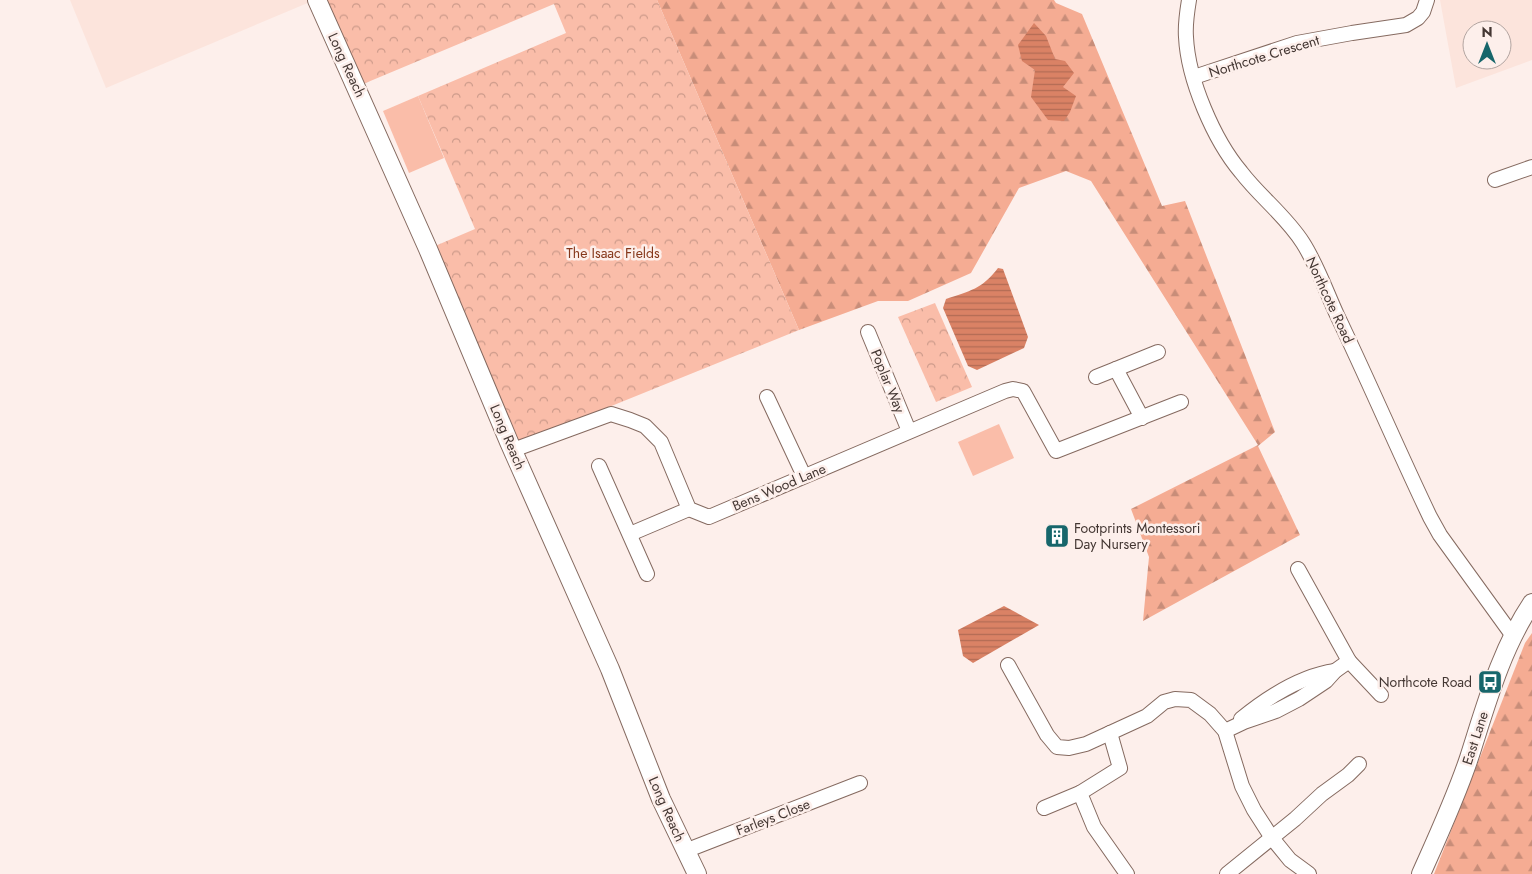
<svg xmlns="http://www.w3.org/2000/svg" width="1532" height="874" font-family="Jost,sans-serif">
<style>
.built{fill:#fce4dc;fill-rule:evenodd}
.green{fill:#fabda9}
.forest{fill:url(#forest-firs)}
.park{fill:url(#park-crowns)}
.water{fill:url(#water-rules)}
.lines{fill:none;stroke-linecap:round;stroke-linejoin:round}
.minor-casing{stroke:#856a60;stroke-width:16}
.tertiary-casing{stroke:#856a60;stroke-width:20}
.minor{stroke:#fff;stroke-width:14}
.tertiary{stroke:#fff;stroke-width:18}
.labels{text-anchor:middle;stroke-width:5;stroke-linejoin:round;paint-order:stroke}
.street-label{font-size:14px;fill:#433632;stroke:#fdefeb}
.park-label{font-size:14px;fill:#86371a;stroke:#fdefeb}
.poi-label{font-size:14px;fill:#433632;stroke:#fdefeb;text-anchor:start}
</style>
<defs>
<pattern id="forest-firs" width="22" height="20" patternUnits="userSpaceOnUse" patternTransform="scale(1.25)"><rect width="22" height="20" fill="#f5ac93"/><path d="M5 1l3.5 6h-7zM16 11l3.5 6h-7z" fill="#c88d79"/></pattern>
<pattern id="park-crowns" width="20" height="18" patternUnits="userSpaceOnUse" patternTransform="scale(1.25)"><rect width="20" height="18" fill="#fabda9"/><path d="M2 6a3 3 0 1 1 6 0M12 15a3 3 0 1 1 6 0" fill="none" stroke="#cc9a8a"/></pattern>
<pattern id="water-rules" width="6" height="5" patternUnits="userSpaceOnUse" patternTransform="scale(1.25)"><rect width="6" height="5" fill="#da8265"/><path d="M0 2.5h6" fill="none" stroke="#b26b54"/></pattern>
</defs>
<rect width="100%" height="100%" fill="#fdefeb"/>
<g class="built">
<polygon points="70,0 309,0 310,2 106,88"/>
<path d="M1440,0H1532V60L1456,88ZM1472,30H1502V60H1472Z"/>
</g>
<g class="green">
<polygon points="418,96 444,158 409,173 383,111"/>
<polygon points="999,424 1014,458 973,476 958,442"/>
</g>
<g class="forest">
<polygon points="657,0 1054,0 1056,3 1082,14 1162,206 1185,201 1275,432 1258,446 1300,535 1143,621 1149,557 1131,509 1258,445 1091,181 1066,171 1019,188 971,273 908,301 878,301 799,330"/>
<polygon points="1532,633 1532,874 1434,874 1525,643"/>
</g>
<g class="park">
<polygon points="317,0 657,0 799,330 520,443 513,450 428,249 475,229 418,96 566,33 554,4 356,87"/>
<polygon points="935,303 972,387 936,402 898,317"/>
</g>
<g class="water">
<polygon points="1034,23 1046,36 1055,59 1065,61 1074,73 1063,87 1076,96 1070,112 1064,121 1048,120 1031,97 1035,70 1022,61 1018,45"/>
<path d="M998,268L1003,269L1028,337L1024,348L977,370L968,366L943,308L946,299C970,291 982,289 998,268Z"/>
<polygon points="1004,606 1039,625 973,663 963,656 958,630"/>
</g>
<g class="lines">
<defs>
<g id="minor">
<path d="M1189,0C1187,12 1185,25 1186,37C1188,80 1214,140 1241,172C1260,197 1286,216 1303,243C1317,265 1326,291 1337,315C1369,382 1398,450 1430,517L1440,535L1513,636"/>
<polyline points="1194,77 1297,43 1352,33 1406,25 1418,18 1423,12 1427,0"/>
<polyline points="1495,180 1532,167"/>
<polyline points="868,332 909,431"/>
<polyline points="1096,377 1116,369"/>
<polyline points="767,397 804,476"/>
<polyline points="1142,418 1116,369 1158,352"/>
<polyline points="513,450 611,414 630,420 645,426 661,442 689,509 709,517 1005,391 1013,389 1023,391 1056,451 1181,402"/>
<polyline points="599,466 647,574"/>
<polyline points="630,534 689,509"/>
<polyline points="1349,661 1381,695"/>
<polyline points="1008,665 1047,735 1057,747 1069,748 1086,744 1147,716 1164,702 1175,699 1191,700 1210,714 1225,731 1242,786 1254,810 1272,838 1290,860 1309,874"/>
<path d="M1241,719C1268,697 1300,676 1335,671"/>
<polyline points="1225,731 1244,722 1276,711 1299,699 1326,681 1335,671 1349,661 1298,569"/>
<polyline points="1110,733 1120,768 1080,793 1094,827 1127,874"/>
<polyline points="1044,808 1080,793"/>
<polyline points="685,851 860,783"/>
<polyline points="1227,874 1295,819 1322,794 1348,775 1359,764"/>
</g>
<g id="tertiary">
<polyline points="317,0 428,249 509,442 610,669 661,799 697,874"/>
<path d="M1421,874C1438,836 1456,797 1469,758C1486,705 1501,649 1532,603"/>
</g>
</defs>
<use href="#minor" class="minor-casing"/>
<use href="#tertiary" class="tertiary-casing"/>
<use href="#minor" class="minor"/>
<use href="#tertiary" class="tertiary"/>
</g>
<defs>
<symbol id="building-square" viewBox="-11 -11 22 22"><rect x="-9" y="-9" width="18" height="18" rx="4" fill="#17666b" stroke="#fdefeb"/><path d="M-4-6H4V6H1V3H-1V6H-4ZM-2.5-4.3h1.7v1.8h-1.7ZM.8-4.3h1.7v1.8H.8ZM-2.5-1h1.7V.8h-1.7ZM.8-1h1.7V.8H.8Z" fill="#fff"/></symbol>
<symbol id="bus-square" viewBox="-11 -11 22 22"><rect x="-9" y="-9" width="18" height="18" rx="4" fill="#17666b" stroke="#fdefeb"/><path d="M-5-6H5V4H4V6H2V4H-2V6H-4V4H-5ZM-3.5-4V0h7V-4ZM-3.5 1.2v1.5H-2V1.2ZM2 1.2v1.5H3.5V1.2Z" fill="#fff"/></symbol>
</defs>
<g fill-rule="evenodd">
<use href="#building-square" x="1043" y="522" width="28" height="28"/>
<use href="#bus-square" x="1476" y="668" width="28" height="28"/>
</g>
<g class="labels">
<g class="street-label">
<text transform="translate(1264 56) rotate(-17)" y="5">Northcote Crescent</text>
<text transform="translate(347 65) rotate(65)" y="5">Long Reach</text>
<text transform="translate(1330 300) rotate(65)" y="5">Northcote Road</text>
<text transform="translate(888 381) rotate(68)" y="5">Poplar Way</text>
<text transform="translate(508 437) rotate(67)" y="5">Long Reach</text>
<text transform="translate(779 487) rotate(-23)" y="5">Bens Wood Lane</text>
<text transform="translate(1475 738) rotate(-72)" y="5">East Lane</text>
<text transform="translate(667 809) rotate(66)" y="5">Long Reach</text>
<text transform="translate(773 817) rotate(-21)" y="5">Farleys Close</text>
</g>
<g class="park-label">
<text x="613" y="258">The Isaac Fields</text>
</g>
<g class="poi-label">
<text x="1074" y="533">Footprints Montessori<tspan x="1074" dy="16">Day Nursery</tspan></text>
<text x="1472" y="687" text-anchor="end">Northcote Road</text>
</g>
</g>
<g transform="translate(1487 45)"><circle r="24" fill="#fdefeb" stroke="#b3a5a1"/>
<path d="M0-4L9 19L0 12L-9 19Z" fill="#17666b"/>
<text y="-8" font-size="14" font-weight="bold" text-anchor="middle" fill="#433632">N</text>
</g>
</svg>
